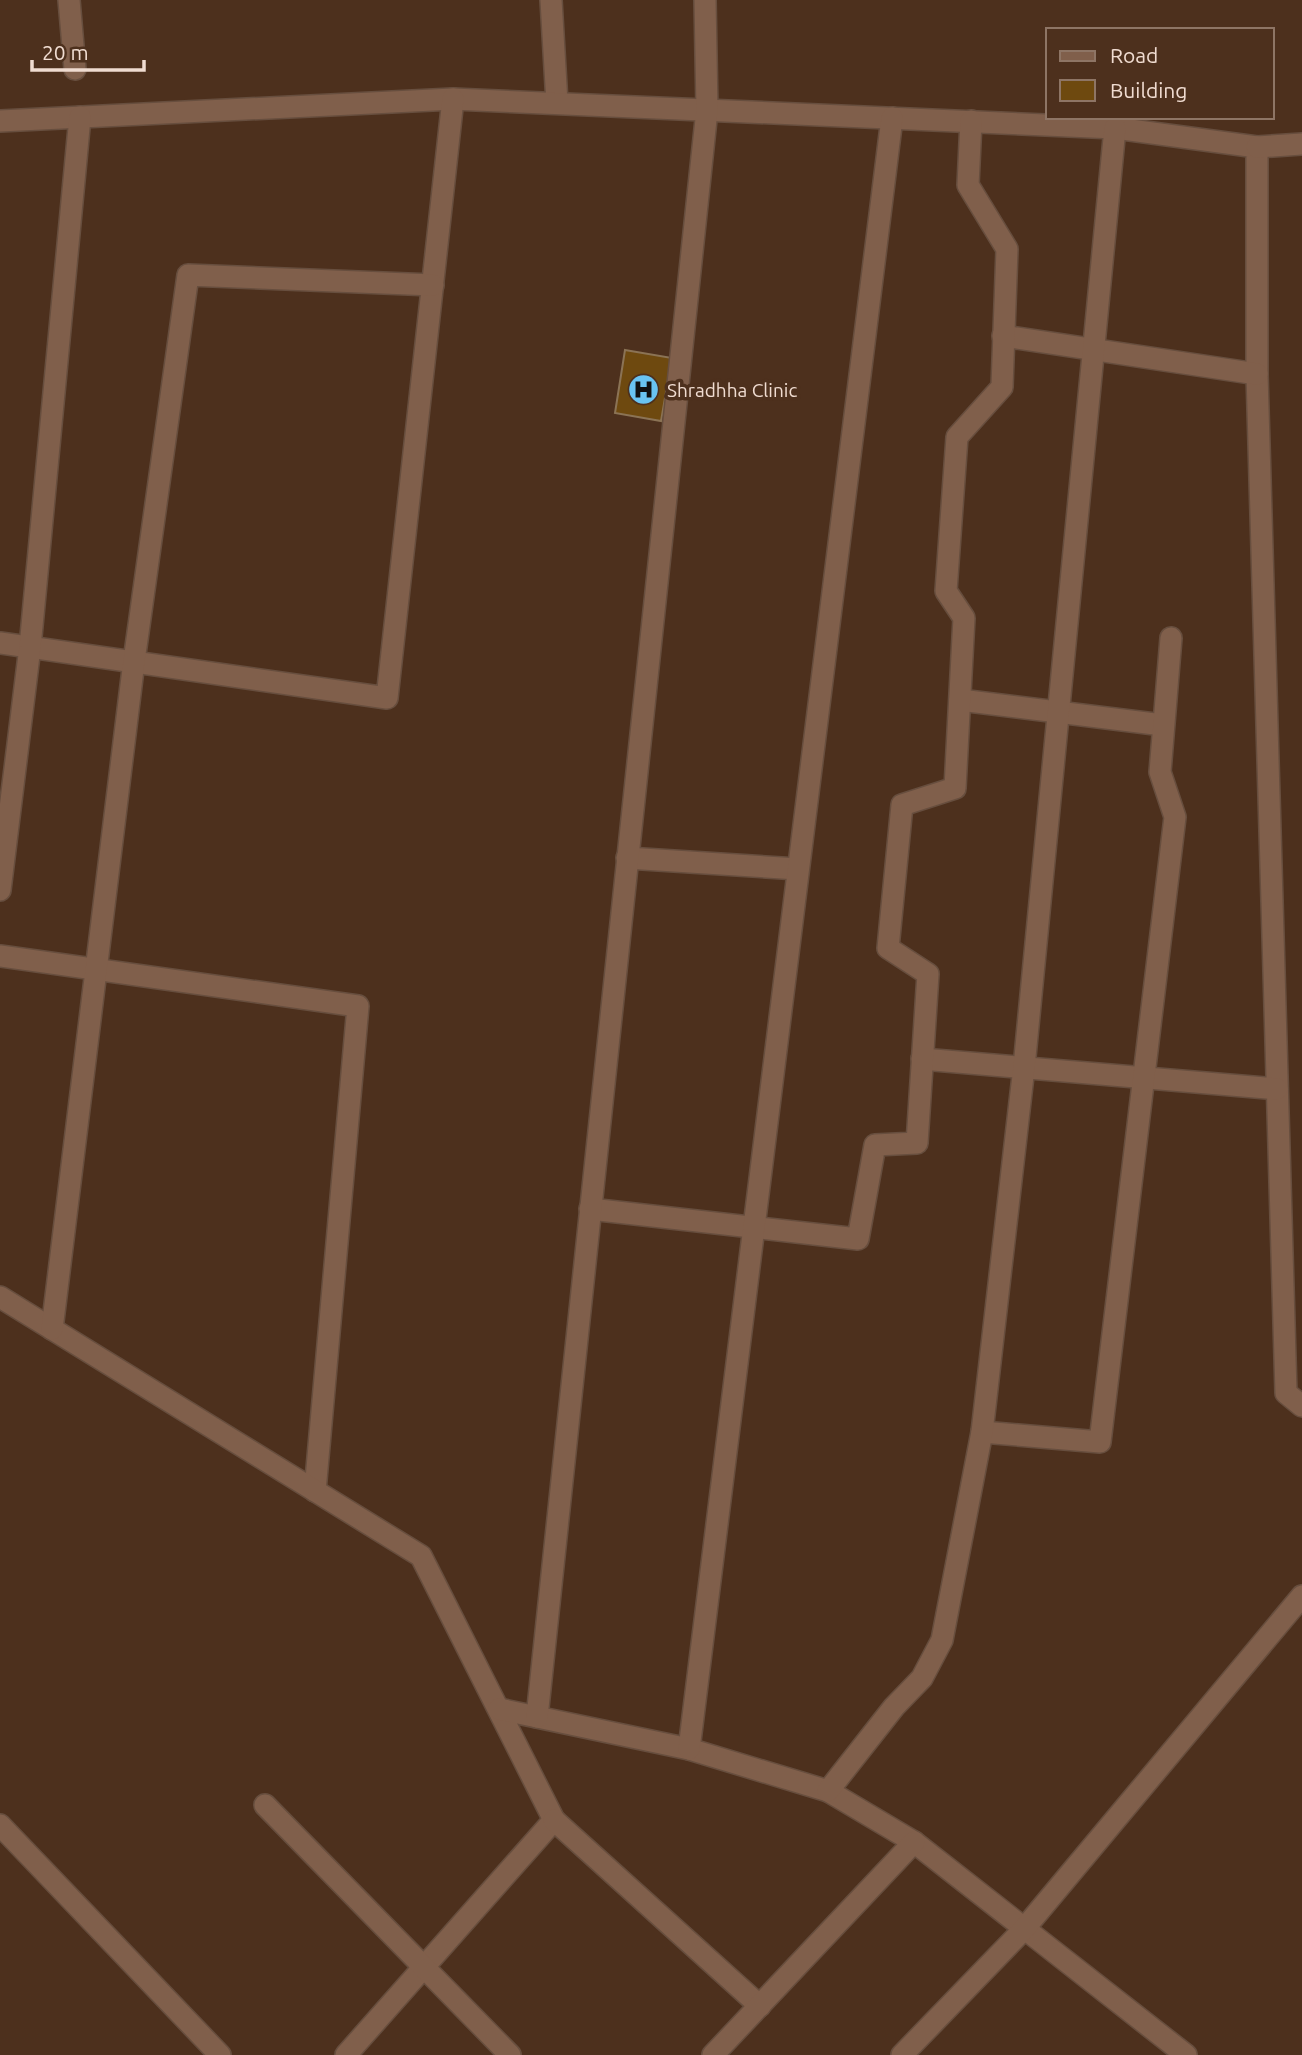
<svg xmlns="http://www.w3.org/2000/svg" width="1302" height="2055" font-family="Ubuntu,sans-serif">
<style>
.building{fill:#6e490f;stroke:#8b7355;stroke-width:2}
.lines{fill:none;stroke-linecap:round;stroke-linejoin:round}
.minor-casing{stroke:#674e3e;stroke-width:24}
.minor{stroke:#805f4b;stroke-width:21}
.labels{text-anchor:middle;stroke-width:7;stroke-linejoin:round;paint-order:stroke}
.poi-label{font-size:19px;fill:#f0dcd1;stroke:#4d301d;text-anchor:start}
</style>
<rect width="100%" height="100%" fill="#4d301d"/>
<polygon class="building" points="625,350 672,358 661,421 615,413"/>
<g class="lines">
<defs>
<g id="minor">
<polyline points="69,0 75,69"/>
<polyline points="551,0 557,103"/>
<polyline points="0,121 453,99 1115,128 1257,147 1257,374 1286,1393 1302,1406"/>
<polyline points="1257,147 1302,144"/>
<polyline points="1003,336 1257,374"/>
<polyline points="0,643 387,698 453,99"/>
<polyline points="960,700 1163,725"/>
<polyline points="627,858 798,869"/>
<polyline points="0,890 30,647 80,117"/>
<polyline points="0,956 358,1006 315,1491"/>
<polyline points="922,1059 1277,1089"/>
<polyline points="590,1209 858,1239 875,1145 917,1143 928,974 888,948 902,805 955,788 964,618 946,591 957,437 1002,387 1007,249 968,185 971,121"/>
<polyline points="0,1297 421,1556 554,1820 346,2055"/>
<polyline points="52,1329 134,661 188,275 433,285"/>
<polyline points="982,1432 1100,1442 1175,817 1160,772 1171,638"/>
<polyline points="499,1709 689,1749 828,1791 914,1842 1186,2055"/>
<polyline points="537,1717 707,110 705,0"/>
<polyline points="689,1749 892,118"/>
<polyline points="828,1791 894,1707 922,1678 942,1640 982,1432 1024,1067 1115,128"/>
<polyline points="265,1805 510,2055"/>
<polyline points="554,1820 760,2006"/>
<polyline points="0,1825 220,2055"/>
<polyline points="713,2055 914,1842"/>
<polyline points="902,2055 1024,1929 1302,1596"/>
</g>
</defs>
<use href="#minor" class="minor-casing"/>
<use href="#minor" class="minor"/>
</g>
<defs>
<symbol id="hospital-disc" viewBox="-11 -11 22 22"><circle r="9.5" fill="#69c3f1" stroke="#4d301d"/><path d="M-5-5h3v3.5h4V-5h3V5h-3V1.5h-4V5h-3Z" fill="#111"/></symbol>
</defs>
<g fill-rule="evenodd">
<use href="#hospital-disc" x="626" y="372" width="35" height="35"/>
</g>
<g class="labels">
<g class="poi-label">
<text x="667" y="397">Shradhha Clinic</text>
</g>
</g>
<rect x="1046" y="28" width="228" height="91" fill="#4d301d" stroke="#8e7565" stroke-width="2"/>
<rect x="1060" y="51" width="35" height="10" fill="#805f4b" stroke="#8e7565" stroke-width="2"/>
<text x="1110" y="63" font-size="21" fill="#f0dcd1">Road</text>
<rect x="1060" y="80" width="35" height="21" fill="#6e490f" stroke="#8e7565" stroke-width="2"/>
<text x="1110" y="98" font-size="21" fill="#f0dcd1">Building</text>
<path d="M32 60v10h112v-10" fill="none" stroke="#f0dcd1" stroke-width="3.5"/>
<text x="42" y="60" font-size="21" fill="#f0dcd1" stroke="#4d301d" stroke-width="5" paint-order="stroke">20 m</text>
</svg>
